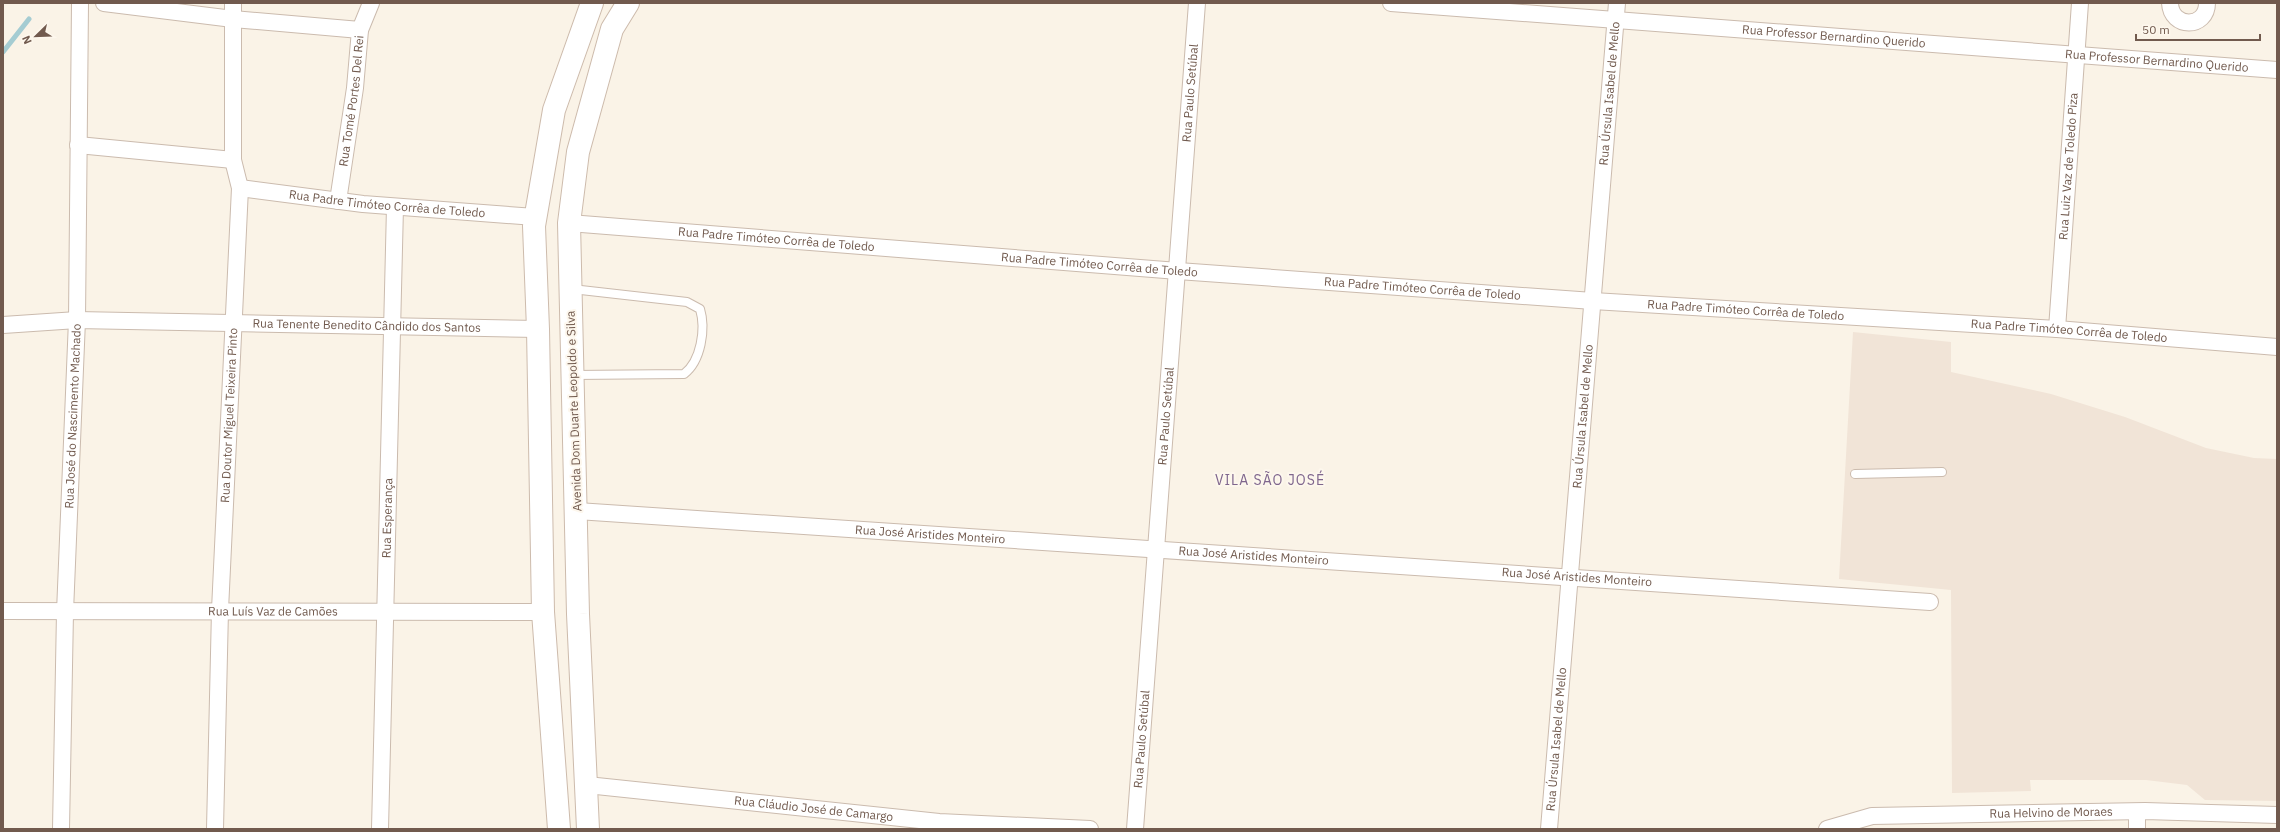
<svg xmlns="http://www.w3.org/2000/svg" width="2280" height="832" font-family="'IBM Plex Sans',sans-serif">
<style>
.residential{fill:#f1e4d7}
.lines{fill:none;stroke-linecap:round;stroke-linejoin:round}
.stream{stroke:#a5ccd2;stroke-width:5}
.lane-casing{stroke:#cbbbae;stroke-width:10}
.street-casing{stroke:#cbbbae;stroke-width:18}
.secondary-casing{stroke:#cdbbac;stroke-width:24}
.lane{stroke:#fff;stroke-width:8}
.street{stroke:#fff;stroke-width:16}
.secondary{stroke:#fff;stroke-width:22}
.labels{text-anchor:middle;stroke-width:4;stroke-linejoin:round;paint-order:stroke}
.street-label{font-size:12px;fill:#715a4e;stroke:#fdf7ed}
.quarter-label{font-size:14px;letter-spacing:1px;fill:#7f668d;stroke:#fdf7ed}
</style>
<rect width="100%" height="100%" fill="#faf3e7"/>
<polygon class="residential" points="1853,332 1951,342 1951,372 2051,394 2125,417 2206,448 2254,458 2277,459 2277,801 2205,800 2187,785 2146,780 2030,780 2031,791 1952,793 1951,590 1839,579"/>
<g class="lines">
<polyline class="stream" points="3,52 29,19"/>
<defs>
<g id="lane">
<path d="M572,289L687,302L700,309C706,329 701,361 684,374L573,375"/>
<polyline points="1855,474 1942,472"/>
</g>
<g id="street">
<polyline points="104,3 233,19 360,30"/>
<path id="s1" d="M1391,3L2277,70"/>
<path d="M2170,3C2171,29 2207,29 2207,3"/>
<polyline points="78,145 233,160"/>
<path id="s2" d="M240,188L363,204L535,217"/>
<path id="s3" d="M338,201L355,88L360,30L371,3"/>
<path id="s4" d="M569,223L1178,271L1593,301L2057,329L2277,347"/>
<path id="s5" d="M3,325L77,320L538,329"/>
<path id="s6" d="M2057,329L2080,3"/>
<path id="s7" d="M577,511C1028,542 1479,569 1930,602"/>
<path id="s8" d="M3,611L543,612"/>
<path id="s9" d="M587,785L939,822L1090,829"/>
<polyline points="2137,812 2137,829"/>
<path id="s10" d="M61,829L65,612L77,320L80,3"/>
<path id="s11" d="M215,829L220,610L240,188L233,160V3"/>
<path id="s12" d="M380,829L395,207"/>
<path id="s13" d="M1135,829L1197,3"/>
<path id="s14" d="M1549,829L1617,3"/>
<path id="s15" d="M1827,829L1872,816L2145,811L2277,815"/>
</g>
<g id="secondary">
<polyline points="559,829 543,612 538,329 534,226 554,110 592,3"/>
<polyline points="588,829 578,614 569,223 578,152 612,29 628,3"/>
</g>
</defs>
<use href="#lane" class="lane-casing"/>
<use href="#street" class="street-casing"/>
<use href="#secondary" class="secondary-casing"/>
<use href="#lane" class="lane"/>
<use href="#street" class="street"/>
<use href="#secondary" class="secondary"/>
</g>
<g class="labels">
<g class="street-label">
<text dy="4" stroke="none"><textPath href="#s1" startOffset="444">Rua Professor Bernardino Querido</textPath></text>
<text dy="4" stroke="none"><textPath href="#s1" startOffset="768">Rua Professor Bernardino Querido</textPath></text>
<text dy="4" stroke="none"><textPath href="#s13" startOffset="738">Rua Paulo Setúbal</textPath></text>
<text dy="4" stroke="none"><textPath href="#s14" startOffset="738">Rua Úrsula Isabel de Mello</textPath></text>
<text dy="4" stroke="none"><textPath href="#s3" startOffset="101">Rua Tomé Portes Del Rei</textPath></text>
<text dy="4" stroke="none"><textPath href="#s6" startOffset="163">Rua Luiz Vaz de Toledo Piza</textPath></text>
<text dy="4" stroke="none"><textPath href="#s2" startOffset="148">Rua Padre Timóteo Corrêa de Toledo</textPath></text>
<text dy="4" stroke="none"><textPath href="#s4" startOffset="208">Rua Padre Timóteo Corrêa de Toledo</textPath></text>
<text dy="4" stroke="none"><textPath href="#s4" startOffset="532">Rua Padre Timóteo Corrêa de Toledo</textPath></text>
<text dy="4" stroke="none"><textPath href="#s4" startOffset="856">Rua Padre Timóteo Corrêa de Toledo</textPath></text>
<text dy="4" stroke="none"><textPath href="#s4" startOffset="1180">Rua Padre Timóteo Corrêa de Toledo</textPath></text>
<text dy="4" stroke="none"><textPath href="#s5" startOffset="364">Rua Tenente Benedito Cândido dos Santos</textPath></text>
<text dy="4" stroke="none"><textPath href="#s4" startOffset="1504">Rua Padre Timóteo Corrêa de Toledo</textPath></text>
<text transform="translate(574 411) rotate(-92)" y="4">Avenida Dom Duarte Leopoldo e Silva</text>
<text dy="4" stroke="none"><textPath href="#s10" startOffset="413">Rua José do Nascimento Machado</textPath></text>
<text dy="4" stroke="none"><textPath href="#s11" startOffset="414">Rua Doutor Miguel Teixeira Pinto</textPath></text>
<text dy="4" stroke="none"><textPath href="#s13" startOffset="414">Rua Paulo Setúbal</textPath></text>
<text dy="4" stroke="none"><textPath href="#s14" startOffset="414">Rua Úrsula Isabel de Mello</textPath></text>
<text dy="4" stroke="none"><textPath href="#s12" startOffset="311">Rua Esperança</textPath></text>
<text dy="4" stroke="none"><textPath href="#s7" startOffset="354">Rua José Aristides Monteiro</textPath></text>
<text dy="4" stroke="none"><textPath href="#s7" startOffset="678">Rua José Aristides Monteiro</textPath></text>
<text dy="4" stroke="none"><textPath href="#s7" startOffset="1002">Rua José Aristides Monteiro</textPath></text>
<text dy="4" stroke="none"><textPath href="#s8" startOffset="270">Rua Luís Vaz de Camões</textPath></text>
<text dy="4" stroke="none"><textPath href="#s13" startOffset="90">Rua Paulo Setúbal</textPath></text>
<text dy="4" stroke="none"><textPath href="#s14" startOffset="90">Rua Úrsula Isabel de Mello</textPath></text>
<text dy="4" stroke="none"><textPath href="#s9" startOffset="228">Rua Cláudio José de Camargo</textPath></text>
<text dy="4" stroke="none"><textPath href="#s15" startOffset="226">Rua Helvino de Moraes</textPath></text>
</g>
<g class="quarter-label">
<text x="1270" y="485">VILA SÃO JOSÉ</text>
</g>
</g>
<rect width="2280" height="832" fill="none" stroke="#715a4e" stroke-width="8"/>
<g transform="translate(36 36) rotate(247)" stroke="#fdf7ed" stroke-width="3" paint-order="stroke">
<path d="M0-3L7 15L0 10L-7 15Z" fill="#715a4e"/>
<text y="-6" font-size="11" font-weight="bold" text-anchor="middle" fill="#715a4e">N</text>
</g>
<path d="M2136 34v6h124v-6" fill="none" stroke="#715a4e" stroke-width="2"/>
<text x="2142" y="34" font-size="12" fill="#715a4e" stroke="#fdf7ed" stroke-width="3" paint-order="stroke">50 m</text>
</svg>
